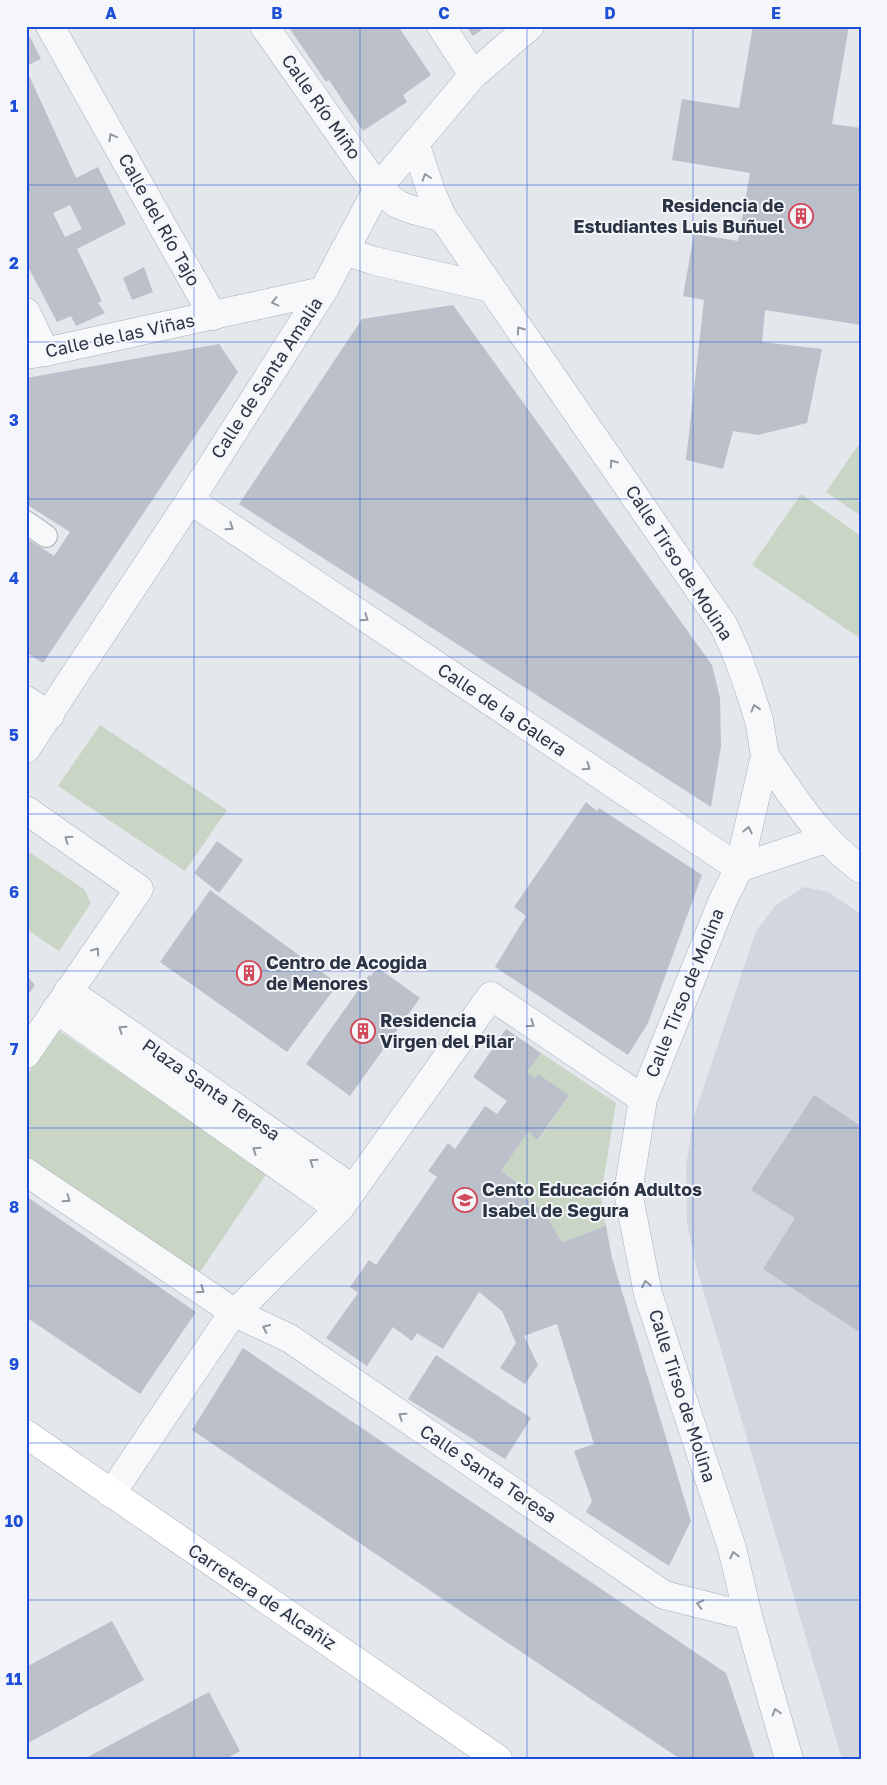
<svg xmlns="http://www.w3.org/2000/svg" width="887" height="1785" font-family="'Golos Text',sans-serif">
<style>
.built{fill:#d2d6de}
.green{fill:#c9d6c5}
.building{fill:#bbc0ca;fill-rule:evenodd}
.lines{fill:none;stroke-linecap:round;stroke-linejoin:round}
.lane-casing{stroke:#a9aeb7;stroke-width:24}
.street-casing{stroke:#a9aeb7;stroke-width:29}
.secondary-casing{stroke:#a9aeb7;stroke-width:29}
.lane{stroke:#f7f8fa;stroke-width:22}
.street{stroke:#f7f8fa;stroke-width:28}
.secondary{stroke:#fff;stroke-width:28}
.oneway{stroke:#9196a0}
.grid{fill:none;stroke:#1d4ed8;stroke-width:1;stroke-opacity:0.55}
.labels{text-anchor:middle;stroke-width:4;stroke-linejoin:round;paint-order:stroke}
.street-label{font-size:18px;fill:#2b3445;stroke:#f4f6f9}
.poi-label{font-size:18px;font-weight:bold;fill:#2b3445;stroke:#f4f6f9;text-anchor:start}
.neatline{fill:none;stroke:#1d4ed8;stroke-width:2}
.grid-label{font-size:16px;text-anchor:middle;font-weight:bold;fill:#1d4ed8}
</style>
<rect width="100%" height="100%" fill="#e4e7ec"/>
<polygon class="built" points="804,887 828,892 861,914 861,1759 842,1759 696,1266 687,1223 686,1166 694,1116 756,931 776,905"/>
<g class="green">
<polygon points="861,441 861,516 826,492"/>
<polygon points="801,494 861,536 861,639 752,565"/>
<polygon points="100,725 227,810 185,871 58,786"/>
<polygon points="26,850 85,890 91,903 59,951 26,929"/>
<polygon points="58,1030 267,1173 198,1275 26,1157 26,1076"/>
<polygon points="541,1053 616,1103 601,1196 606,1226 562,1242 543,1210 514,1191 520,1183 501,1171 528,1132 539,1140 569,1095 538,1074 535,1078 527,1072"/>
</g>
<g class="building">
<polygon points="288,26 398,26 431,75 403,95 407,102 363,131 329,80 326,82"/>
<polygon points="466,26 487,26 473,36"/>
<polygon points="753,26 849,26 832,124 861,128 861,325 765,310 762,342 822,349 807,423 758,435 733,431 723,469 686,460 704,300 683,296 694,234 738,241 750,173 672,160 682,99 739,108"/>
<polygon points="30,37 41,59 26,66 26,40"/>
<path d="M26,69L76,178L98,167L126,224L77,249L102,301L98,303L105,313L76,326L71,316L57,322L26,263ZM70,205L82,229L65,237L53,213Z"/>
<polygon points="144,267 153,292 132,300 123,278"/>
<polygon points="453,305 712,665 720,698 721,746 711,807 239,504 362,319"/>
<polygon points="219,344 238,372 43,663 26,652 26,538 54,556 70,532 26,504 26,378"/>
<polygon points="586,802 597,811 599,808 702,875 648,1023 628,1055 495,967 526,916 514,907"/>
<polygon points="217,841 243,860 219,893 194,873"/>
<polygon points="210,890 338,984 287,1052 160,962"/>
<polygon points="377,967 420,998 350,1096 306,1064 369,975 371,976"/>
<polygon points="26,975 35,985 26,998"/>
<polygon points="506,1029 541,1053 527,1072 535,1078 538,1074 569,1095 538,1140 528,1132 501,1171 520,1184 514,1191 543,1210 562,1242 606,1226 612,1258 691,1521 669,1566 586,1512 592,1501 574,1451 594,1444 557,1324 524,1336 538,1365 525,1384 500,1368 516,1343 502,1311 479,1292 443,1349 417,1333 412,1341 393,1327 367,1366 326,1338 358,1293 350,1287 369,1260 376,1265 437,1177 428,1171 448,1143 455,1149 485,1106 497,1114 507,1101 473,1077"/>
<polygon points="814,1095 861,1126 861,1333 763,1269 795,1218 751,1190"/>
<polygon points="26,1196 196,1312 140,1394 26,1317"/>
<polygon points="243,1348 726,1673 755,1759 680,1759 192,1430"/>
<polygon points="436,1355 531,1418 505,1459 408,1399"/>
<polygon points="112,1621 144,1680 26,1744 26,1667"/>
<polygon points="209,1692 240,1751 226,1759 84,1759"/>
</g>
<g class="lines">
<defs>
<polyline id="lane" points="26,522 46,536"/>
<g id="street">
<polyline points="50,26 213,316"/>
<polyline points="264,26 378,188 397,204 413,210 443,218"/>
<polyline points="441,26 473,75"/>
<polyline points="415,143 432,194 443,218 724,626 737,655 748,686 759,720 765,756 739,868 723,900 643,1099 628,1192 648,1294 732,1548 748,1616 789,1759"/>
<polyline points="344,251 375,261 491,288"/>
<polyline points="26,312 45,352"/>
<polyline points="26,355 45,352 323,291"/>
<polyline points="190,500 739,868 825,839"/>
<polyline points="26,700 50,715"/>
<polyline points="26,749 190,500 323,291 378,188 473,75 530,26"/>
<path d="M765,756C793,797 819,839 861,869"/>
<polyline points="26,810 139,889 26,1054"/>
<polyline points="68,991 353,1189"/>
<polyline points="56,1009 339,1209"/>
<polyline points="26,1172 235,1313 289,1338 664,1595 748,1616"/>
<polyline points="111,1494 228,1320 339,1209 491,996 643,1099"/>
</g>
<polyline id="secondary" points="26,1434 498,1759"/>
</defs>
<use href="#lane" class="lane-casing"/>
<use href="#street" class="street-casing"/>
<use href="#secondary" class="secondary-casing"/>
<use href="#lane" class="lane"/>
<use href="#street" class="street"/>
<use href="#secondary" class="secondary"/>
</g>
<defs><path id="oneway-chevron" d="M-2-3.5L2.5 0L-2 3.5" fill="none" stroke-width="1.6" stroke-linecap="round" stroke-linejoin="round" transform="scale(1.25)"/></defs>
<g class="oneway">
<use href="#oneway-chevron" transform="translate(112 137) rotate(-119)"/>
<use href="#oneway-chevron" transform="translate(426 177) rotate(-108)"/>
<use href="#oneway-chevron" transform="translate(275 302) rotate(167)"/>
<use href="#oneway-chevron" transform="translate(520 330) rotate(-125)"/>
<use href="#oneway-chevron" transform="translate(613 463) rotate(-125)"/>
<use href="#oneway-chevron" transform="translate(230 527) rotate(34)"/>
<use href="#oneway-chevron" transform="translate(365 618) rotate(34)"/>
<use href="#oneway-chevron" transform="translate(755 708) rotate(-107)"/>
<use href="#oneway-chevron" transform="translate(587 767) rotate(34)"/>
<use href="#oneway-chevron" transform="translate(748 830) rotate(-77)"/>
<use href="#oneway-chevron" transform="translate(68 839) rotate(-145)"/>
<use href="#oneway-chevron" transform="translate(96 951) rotate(-55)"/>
<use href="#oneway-chevron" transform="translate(531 1024) rotate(34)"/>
<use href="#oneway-chevron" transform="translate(122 1029) rotate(-145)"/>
<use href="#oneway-chevron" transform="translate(256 1150) rotate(-145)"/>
<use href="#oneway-chevron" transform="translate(313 1162) rotate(-145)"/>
<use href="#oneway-chevron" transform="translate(67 1199) rotate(34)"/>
<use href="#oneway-chevron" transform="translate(646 1284) rotate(-101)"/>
<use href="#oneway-chevron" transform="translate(201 1290) rotate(34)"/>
<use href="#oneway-chevron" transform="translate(266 1328) rotate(-155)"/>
<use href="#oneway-chevron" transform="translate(402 1416) rotate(-146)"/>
<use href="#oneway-chevron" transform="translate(734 1555) rotate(-103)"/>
<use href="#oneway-chevron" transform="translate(700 1604) rotate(-166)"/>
<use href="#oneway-chevron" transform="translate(776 1712) rotate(-106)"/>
</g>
<path class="grid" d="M194,26V1759M360,26V1759M527,26V1759M693,26V1759M26,185H861M26,342H861M26,499H861M26,657H861M26,814H861M26,971H861M26,1128H861M26,1286H861M26,1443H861M26,1600H861"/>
<defs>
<symbol id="building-ring" viewBox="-11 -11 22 22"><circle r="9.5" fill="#f4f6f9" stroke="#d1495b" stroke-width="1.5"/><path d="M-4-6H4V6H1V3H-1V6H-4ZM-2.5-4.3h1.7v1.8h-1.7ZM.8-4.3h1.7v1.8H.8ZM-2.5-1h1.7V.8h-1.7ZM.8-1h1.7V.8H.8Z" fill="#d1495b"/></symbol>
<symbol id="school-ring" viewBox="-11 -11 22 22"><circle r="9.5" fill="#f4f6f9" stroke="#d1495b" stroke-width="1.5"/><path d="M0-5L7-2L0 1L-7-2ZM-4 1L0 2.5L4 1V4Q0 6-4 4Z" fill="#d1495b"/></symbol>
</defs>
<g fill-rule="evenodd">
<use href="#building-ring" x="787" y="202" width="28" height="28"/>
<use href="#building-ring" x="235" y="959" width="28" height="28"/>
<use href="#building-ring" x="349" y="1017" width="28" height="28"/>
<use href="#school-ring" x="451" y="1186" width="28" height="28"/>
</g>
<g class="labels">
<g class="street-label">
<text transform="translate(321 107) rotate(55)" y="6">Calle Río Miño</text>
<text transform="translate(159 220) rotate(61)" y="6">Calle del Río Tajo</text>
<text transform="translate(120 336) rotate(-12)" y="6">Calle de las Viñas</text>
<text transform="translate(267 378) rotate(-57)" y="6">Calle de Santa Amalia</text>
<text transform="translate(679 563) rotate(57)" y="6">Calle Tirso de Molina</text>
<text transform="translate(502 710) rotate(34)" y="6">Calle de la Galera</text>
<text transform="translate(685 993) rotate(-68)" y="6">Calle Tirso de Molina</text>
<text transform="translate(211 1090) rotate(35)" y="6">Plaza Santa Teresa</text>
<text transform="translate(682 1396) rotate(72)" y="6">Calle Tirso de Molina</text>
<text transform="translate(488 1474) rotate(34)" y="6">Calle Santa Teresa</text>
<text transform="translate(262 1597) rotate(34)" y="6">Carretera de Alcañiz</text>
</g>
<g class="poi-label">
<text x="784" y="212" text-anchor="end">Residencia de<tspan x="784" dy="21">Estudiantes Luis Buñuel</tspan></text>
<text x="266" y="969">Centro de Acogida<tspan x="266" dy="21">de Menores</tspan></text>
<text x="380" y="1027">Residencia<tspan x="380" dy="21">Virgen del Pilar</tspan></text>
<text x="482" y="1196">Cento Educación Adultos<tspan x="482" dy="21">Isabel de Segura</tspan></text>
</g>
</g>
<rect width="887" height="1785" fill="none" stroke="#f4f6f9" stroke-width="55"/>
<rect x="28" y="28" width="832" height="1730" class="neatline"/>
<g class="grid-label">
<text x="111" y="19">A</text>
<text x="277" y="19">B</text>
<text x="444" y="19">C</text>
<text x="610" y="19">D</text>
<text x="776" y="19">E</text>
<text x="14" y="112">1</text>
<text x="14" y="269">2</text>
<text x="14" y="426">3</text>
<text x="14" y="584">4</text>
<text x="14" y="741">5</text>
<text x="14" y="898">6</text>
<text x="14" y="1055">7</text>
<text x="14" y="1213">8</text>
<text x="14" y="1370">9</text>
<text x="14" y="1527">10</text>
<text x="14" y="1685">11</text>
</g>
</svg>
